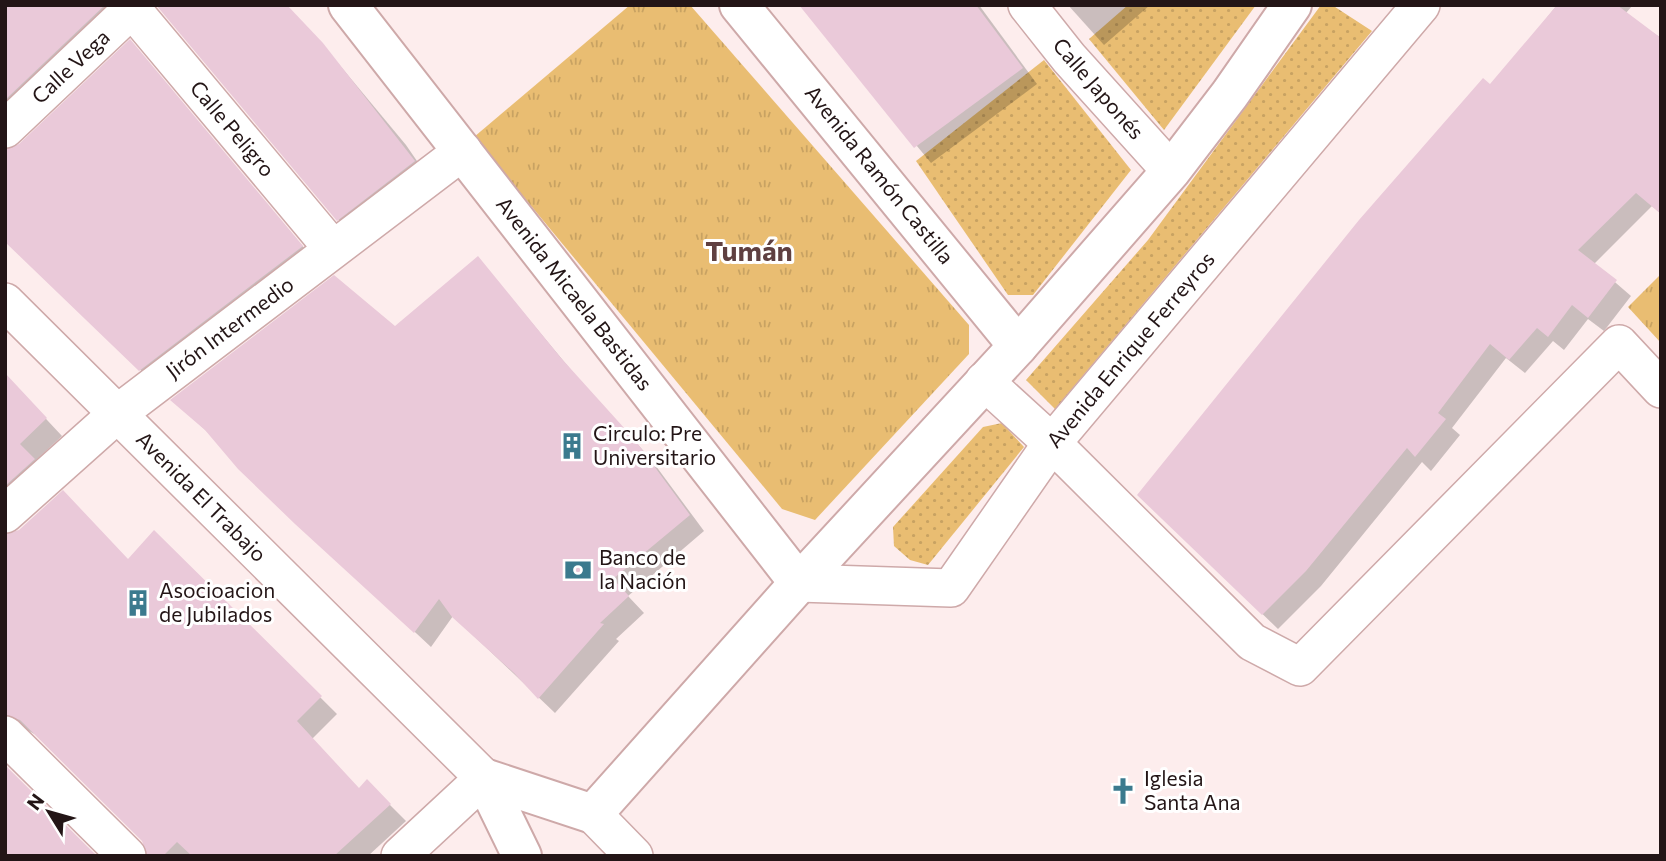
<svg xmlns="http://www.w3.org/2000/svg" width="1666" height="861" font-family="Commissioner,sans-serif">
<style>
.grass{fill:url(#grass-tufts)}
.garden{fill:url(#garden-dots)}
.shadow{fill:#0003}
.building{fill:#eac9d9}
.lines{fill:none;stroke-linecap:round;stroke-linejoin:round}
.minor-casing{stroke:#cea9a9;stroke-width:40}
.tertiary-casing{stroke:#cea9a9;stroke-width:42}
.secondary-casing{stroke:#cea9a9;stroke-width:42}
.minor{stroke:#fff;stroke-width:37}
.tertiary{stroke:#fff;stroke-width:38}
.secondary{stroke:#fff;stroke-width:38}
.labels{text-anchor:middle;stroke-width:6;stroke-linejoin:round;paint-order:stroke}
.street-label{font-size:21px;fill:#231516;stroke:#fff}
.poi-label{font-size:21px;fill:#231516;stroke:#fff;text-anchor:start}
.district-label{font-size:28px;font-weight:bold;fill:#5f4041;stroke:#fff}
</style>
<defs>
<pattern id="grass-tufts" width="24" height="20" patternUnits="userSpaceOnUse" patternTransform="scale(1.75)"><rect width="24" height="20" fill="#e9bd72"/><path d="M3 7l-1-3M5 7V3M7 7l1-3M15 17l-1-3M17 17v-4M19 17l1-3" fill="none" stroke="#c8a262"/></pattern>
<pattern id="garden-dots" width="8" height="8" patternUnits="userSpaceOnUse" patternTransform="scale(1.75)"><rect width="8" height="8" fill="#e9bd72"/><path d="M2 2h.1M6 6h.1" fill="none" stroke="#c8a262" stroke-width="1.8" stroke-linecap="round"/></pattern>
</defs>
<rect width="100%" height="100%" fill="#fdeded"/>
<g class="grass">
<polygon points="630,5 690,5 969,325 969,354 815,520 782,509 474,137"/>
<polygon points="1661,274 1661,343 1628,307"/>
</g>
<g class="garden">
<polygon points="1128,5 1256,5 1164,130 1089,39"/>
<polygon points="1321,5 1332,5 1372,31 1055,409 1026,380 1148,240"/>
<polygon points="1044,60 1131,170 1033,295 1008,295 916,161"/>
<polygon points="1002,423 1024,447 928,565 910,560 894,546 893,527 983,427"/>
</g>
<g class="shadow">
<polygon points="5,5 135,5 5,128"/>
<polygon points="800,5 979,5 1037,84 931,163"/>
<polygon points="1068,5 1150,5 1104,45"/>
<polygon points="1557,5 1633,5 1625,14 1661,38 1661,214 1652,206 1594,264 1631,296 1604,331 1588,319 1564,350 1553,341 1525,373 1506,358 1452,428 1460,435 1431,471 1422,462 1321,586 1278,629 1155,510"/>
<polygon points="130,42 316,262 155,384 23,257 20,146"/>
<polygon points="322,44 406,145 428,177 353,234 338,219"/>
<polygon points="478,258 576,376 650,458 704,531 628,596 644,613 616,639 619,641 555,713 453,616 431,647 256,484 214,438 173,400 395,328"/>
<polygon points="5,375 62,436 35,461 50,477 5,519"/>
<polygon points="154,532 337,714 312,739 360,790 383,798 406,821 368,856 149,856 143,840 38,736 29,731 17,730 5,738 5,536 129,561"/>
</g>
<g class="building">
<polygon points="5,5 105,5 5,100"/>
<polygon points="156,5 287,5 323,43 415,161 337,221"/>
<polygon points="799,5 976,5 1023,68 914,148"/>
<polygon points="1557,5 1617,5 1661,38 1661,214 1636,193 1578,250 1617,280 1588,318 1572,305 1548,337 1537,328 1509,360 1490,344 1438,413 1446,419 1415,457 1407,448 1306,571 1262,615 1137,495 1359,220 1483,78 1490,84"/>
<polygon points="130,39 303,246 139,371 5,242 5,149 19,144"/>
<polygon points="478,256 561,358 635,440 690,515 613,579 629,596 600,623 604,624 538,699 514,673 452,617 439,599 414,633 295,524 238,469 205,430 170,400 334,275 395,326"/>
<polygon points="5,373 47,418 20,444 35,459 5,486"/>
<polygon points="63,490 128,559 154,530 322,696 297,721 359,788 367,779 391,804 334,856 192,856 177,842 163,856 147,856 142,841 20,720 5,715 5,534 19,530"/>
<polygon points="5,765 97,856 5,856"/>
</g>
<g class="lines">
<defs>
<g id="minor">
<polyline points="1027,5 1069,58 1171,171"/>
<polyline points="132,9 333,249"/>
<polyline points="5,129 136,5"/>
<polyline points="5,302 484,778 400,856"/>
<polyline points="984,381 1052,443 1252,642 1300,667 1619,344 1661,389"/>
<polyline points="5,514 117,414 463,151"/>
<polyline points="799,583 951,588 1052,443 1421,5"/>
<polyline points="5,735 127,856"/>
<polyline points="593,814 634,856"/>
</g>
<g id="tertiary">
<polyline points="484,778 593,814 799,583"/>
<polyline points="484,778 522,856"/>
</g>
<g id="secondary">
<polyline points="348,5 799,583 1018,346 1171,171 1230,94 1292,5"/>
<polyline points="739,5 1018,346"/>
</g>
</defs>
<use href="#minor" class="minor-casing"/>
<use href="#tertiary" class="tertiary-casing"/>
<use href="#secondary" class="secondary-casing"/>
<use href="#minor" class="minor"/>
<use href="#tertiary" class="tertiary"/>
<use href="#secondary" class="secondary"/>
</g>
<defs>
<symbol id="building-bare" viewBox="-9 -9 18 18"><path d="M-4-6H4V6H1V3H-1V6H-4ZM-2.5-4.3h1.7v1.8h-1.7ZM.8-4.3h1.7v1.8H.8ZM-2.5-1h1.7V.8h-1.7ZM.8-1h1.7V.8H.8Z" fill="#3b7a8e" stroke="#fff" stroke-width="2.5" paint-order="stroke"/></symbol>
<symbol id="bank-bare" viewBox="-9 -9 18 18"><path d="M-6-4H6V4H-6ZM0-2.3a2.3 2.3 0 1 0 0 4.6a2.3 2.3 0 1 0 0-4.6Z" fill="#3b7a8e" stroke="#fff" stroke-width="2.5" paint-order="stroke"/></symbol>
<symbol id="church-bare" viewBox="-9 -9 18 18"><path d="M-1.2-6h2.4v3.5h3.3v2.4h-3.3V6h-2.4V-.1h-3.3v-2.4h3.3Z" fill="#3b7a8e" stroke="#fff" stroke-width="2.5" paint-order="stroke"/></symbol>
</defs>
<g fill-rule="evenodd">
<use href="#building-bare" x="553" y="427" width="38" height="38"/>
<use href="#bank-bare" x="559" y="551" width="38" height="38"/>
<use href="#building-bare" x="119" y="584" width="38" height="38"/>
<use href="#church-bare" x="1104" y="772" width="38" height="38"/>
</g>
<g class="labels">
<g class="street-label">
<text transform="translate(71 67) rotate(-43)" y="7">Calle Vega</text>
<text transform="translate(1098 89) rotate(49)" y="7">Calle Japonés</text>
<text transform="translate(232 129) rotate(50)" y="7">Calle Peligro</text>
<text transform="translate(879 175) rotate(51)" y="7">Avenida Ramón Castilla</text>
<text transform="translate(574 294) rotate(52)" y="7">Avenida Micaela Bastidas</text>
<text transform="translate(230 328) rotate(-37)" y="7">Jirón Intermedio</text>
<text transform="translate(1131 350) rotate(-50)" y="7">Avenida Enrique Ferreyros</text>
<text transform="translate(201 497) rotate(45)" y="7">Avenida El Trabajo</text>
</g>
<g class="poi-label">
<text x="593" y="441">Circulo: Pre<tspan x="593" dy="24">Universitario</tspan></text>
<text x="599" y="565">Banco de<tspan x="599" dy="24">la Nación</tspan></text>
<text x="159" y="598">Asocioacion<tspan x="159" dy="24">de Jubilados</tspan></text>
<text x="1144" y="786">Iglesia<tspan x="1144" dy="24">Santa Ana</tspan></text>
</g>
<g class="district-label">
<text x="749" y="261">Tumán</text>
</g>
</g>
<rect width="1666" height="861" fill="none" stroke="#231516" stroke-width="14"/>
<g transform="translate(49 812) rotate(307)" stroke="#ffffff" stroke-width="5" paint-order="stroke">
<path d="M0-5L12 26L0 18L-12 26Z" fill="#231516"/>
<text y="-10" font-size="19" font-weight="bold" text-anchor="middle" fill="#231516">N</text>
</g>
</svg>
